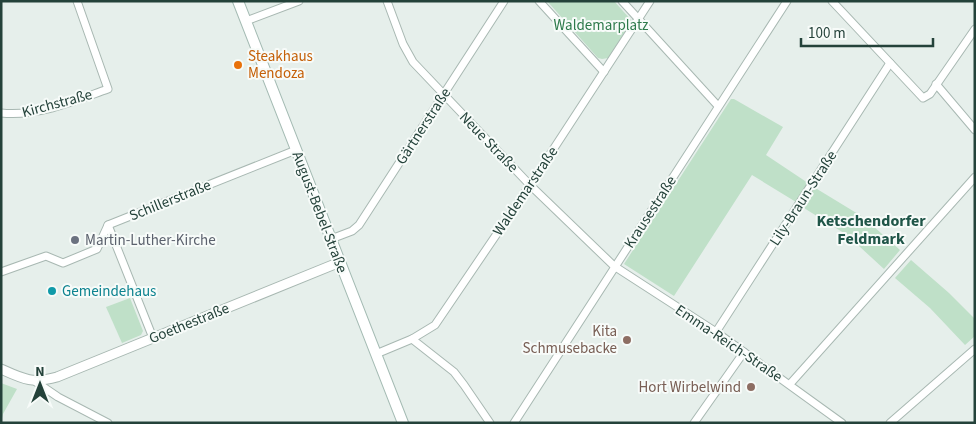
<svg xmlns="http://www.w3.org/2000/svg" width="976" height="424" font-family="'Source Sans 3',sans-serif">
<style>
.green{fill:#bfe0c8}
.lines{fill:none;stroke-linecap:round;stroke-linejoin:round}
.minor-casing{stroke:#a8b8b2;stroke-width:9}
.tertiary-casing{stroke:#a8b8b2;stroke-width:11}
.secondary-casing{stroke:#a4bbb3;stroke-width:12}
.minor{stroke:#fff;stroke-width:7}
.tertiary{stroke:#fff;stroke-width:9}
.secondary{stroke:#fff;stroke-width:10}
.food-dot{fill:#e8710a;stroke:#f7fbf9;stroke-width:2}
.worship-dot{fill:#6b7280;stroke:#f7fbf9;stroke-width:2}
.culture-dot{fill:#0f9aa8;stroke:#f7fbf9;stroke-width:2}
.education-dot{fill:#8d6e63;stroke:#f7fbf9;stroke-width:2}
.labels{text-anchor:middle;stroke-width:4;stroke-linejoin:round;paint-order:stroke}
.park-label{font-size:15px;fill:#2d7a4b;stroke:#f7fbf9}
.food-label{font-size:15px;fill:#c56008;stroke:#f7fbf9;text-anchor:start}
.street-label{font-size:15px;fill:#24423a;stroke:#f7fbf9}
.worship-label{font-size:15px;fill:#5b616d;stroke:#f7fbf9;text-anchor:start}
.culture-label{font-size:15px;fill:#0d838f;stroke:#f7fbf9;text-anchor:start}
.education-label{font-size:15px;fill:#785e54;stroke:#f7fbf9;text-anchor:end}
.neighbourhood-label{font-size:16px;font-weight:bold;fill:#1f5548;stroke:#f7fbf9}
</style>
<rect width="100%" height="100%" fill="#e6efeb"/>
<g class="green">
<polygon points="547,1 614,1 632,21 608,58 602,59 598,58"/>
<polygon points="731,99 734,99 783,127 766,155 808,183 796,202 752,175 674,296 624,264"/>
<polygon points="812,189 817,189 863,217 900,250 884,269 847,235 804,208 802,204"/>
<polygon points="911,260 949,293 975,319 975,336 965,345 930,308 895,278"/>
<polygon points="130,298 143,331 141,335 122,343 106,307"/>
<polygon points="1,383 17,389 3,414 1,422"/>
</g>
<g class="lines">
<defs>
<g id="minor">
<polyline points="387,1 403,44 413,62 530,185 614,266 716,332 842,423"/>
<polyline points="539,1 604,72"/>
<polyline points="622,1 718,106"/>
<polyline points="832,1 923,98 930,94 975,29"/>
<polyline points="246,21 299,1"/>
<polyline points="936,84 975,130"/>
<path d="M1,113C38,117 74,101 108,89L77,1"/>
<polyline points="108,225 153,338"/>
<polyline points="331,239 352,231 359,225 504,1"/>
<polyline points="1,272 46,256 63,263 97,249 108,225 296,150"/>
<polyline points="716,332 890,63"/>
<polyline points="412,339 454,372 464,385 490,423"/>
<polyline points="376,354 412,339 435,325 530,185 650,1"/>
<polyline points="36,382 58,397 108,423"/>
<polyline points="790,384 975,177"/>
<polyline points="514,423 787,1"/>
<polyline points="694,423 744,352"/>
<polyline points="890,423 975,349"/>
</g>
<path id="tertiary" d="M1,369C23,379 32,384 57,377L340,262"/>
<polyline id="secondary" points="238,1 403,423"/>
</defs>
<use href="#minor" class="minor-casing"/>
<use href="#tertiary" class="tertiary-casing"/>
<use href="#secondary" class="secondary-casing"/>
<use href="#minor" class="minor"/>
<use href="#tertiary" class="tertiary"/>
<use href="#secondary" class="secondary"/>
</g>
<circle class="food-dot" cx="238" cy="65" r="5"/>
<circle class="worship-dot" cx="75" cy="240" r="5"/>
<circle class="culture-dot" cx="52" cy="291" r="5"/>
<g class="education-dot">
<circle cx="627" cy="340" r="5"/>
<circle cx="751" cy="387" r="5"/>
</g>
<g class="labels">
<g class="park-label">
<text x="601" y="30">Waldemarplatz</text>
</g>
<g class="food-label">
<text x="248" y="61">Steakhaus<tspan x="248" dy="17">Mendoza</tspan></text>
</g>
<g class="street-label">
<text transform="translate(57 103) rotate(-15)" y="5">Kirchstraße</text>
<text transform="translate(423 126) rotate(-57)" y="5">Gärtnerstraße</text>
<text transform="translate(489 142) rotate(46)" y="5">Neue Straße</text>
<text transform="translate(525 191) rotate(-56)" y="5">Waldemarstraße</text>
<text transform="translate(803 198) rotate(-57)" y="5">Lily-Braun-Straße</text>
<text transform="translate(170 200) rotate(-22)" y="5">Schillerstraße</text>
<text transform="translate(320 212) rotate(69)" y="5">August-Bebel-Straße</text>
<text transform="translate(650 212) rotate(-57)" y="5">Krausestraße</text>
<text transform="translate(189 323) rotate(-22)" y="5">Goethestraße</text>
<text transform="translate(729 343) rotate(34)" y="5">Emma-Reich-Straße</text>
</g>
<g class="worship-label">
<text x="85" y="245">Martin-Luther-Kirche</text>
</g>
<g class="culture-label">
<text x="62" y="296">Gemeindehaus</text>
</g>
<g class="education-label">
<text x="617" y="336">Kita<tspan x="617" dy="17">Schmusebacke</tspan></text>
<text x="741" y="392">Hort Wirbelwind</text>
</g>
<g class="neighbourhood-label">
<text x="871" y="226">Ketschendorfer<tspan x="871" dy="18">Feldmark</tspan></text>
</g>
</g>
<rect width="976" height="424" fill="none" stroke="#24423a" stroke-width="5"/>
<g transform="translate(40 384)" stroke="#f7fbf9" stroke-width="4" paint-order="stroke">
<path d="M0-4L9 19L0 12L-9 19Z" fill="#24423a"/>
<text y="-8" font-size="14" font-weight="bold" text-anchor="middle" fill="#24423a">N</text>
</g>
<path d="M801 38v8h132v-8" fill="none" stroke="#24423a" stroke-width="2.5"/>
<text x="808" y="38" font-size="15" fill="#24423a" stroke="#f7fbf9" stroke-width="4" paint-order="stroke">100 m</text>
</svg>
